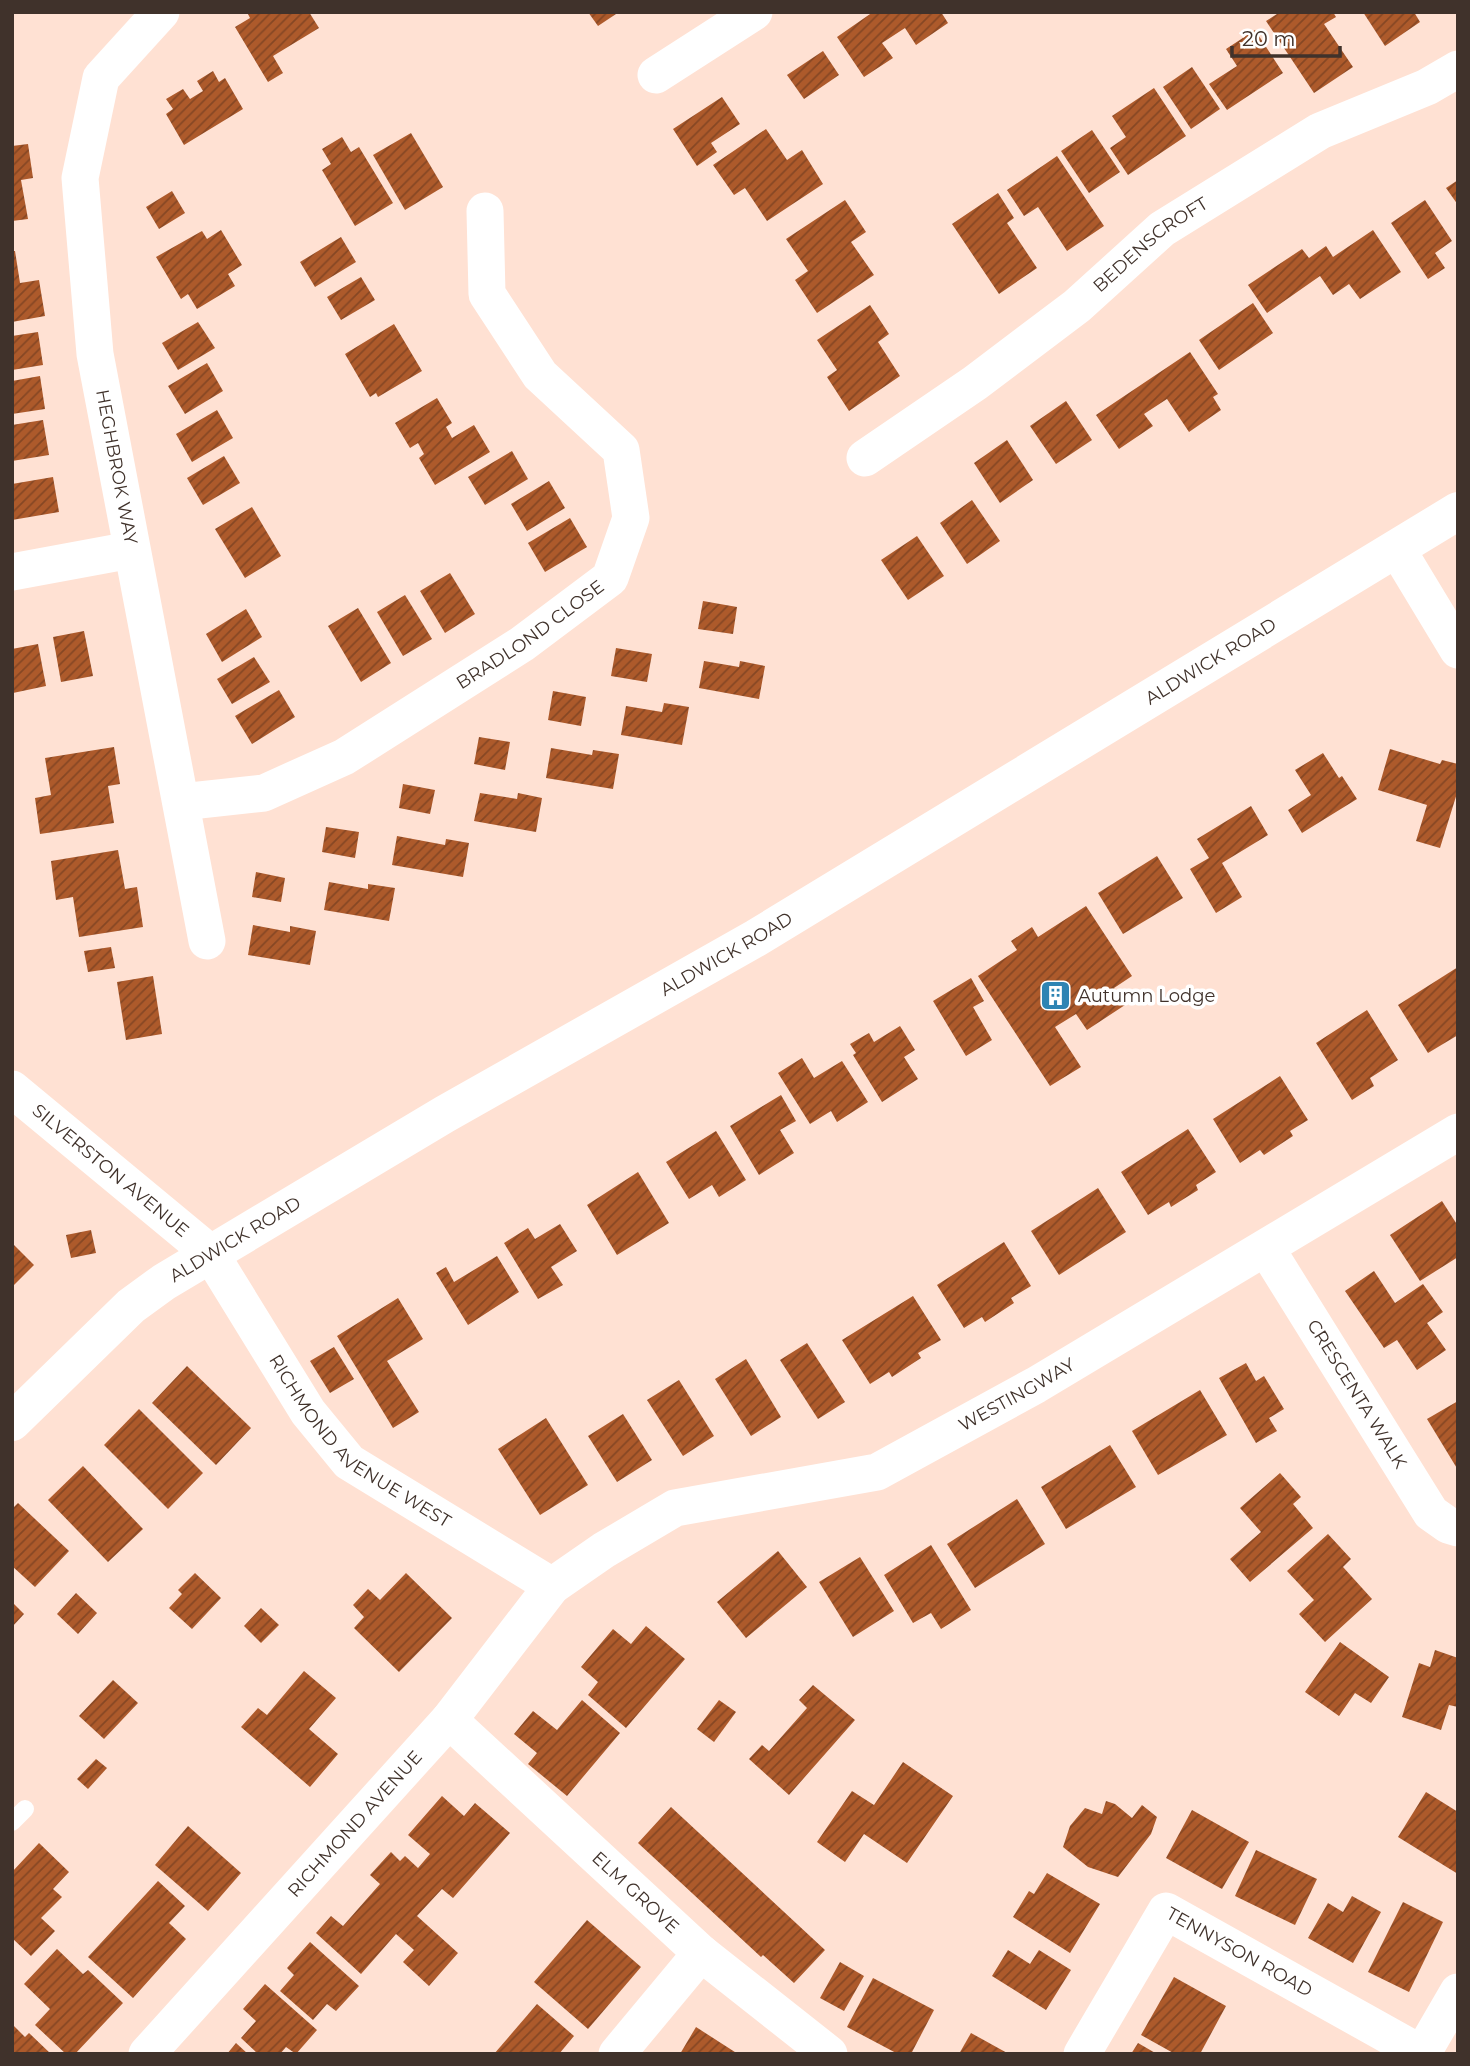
<svg xmlns="http://www.w3.org/2000/svg" width="1470" height="2066" font-family="Montserrat,sans-serif">
<style>
.building{fill:url(#building-hatch)}
.lines{fill:none;stroke-linecap:round;stroke-linejoin:round}
.service{stroke:#fff;stroke-width:18}
.minor{stroke:#fff;stroke-width:37}
.secondary{stroke:#fff;stroke-width:38}
.labels{text-anchor:middle;stroke-width:7;stroke-linejoin:round;paint-order:stroke}
.street-label{font-size:18px;fill:#40322b;stroke:#fff}
.poi-label{font-size:18px;fill:#40322b;stroke:#fff;text-anchor:start}
</style>
<defs>
<pattern id="building-hatch" width="6" height="6" patternUnits="userSpaceOnUse" patternTransform="scale(1.75)"><rect width="6" height="6" fill="#ad5a2b"/><path d="M-1 1l2-2M0 6l6-6M5 7l2-2" fill="none" stroke="#864724"/></pattern>
</defs>
<rect width="100%" height="100%" fill="#ffe1d3"/>
<g class="building">
<polygon points="247,12 309,12 319,28 273,56 283,73 268,82 235,27 250,18"/>
<polygon points="588,12 619,12 598,26"/>
<polygon points="873,12 941,12 948,23 916,45 905,28 882,43 893,58 864,77 837,37"/>
<polygon points="1280,12 1333,12 1336,17 1324,24 1353,67 1314,93 1266,21"/>
<polygon points="1363,12 1414,12 1420,22 1385,46"/>
<polygon points="1255,30 1283,73 1227,110 1209,84 1237,66 1226,49"/>
<polygon points="823,51 839,75 804,99 787,75"/>
<polygon points="1192,67 1220,109 1191,129 1163,87"/>
<polygon points="213,71 219,82 225,78 243,109 184,145 166,114 173,109 166,99 183,89 190,99 203,91 197,81"/>
<polygon points="1154,88 1186,136 1128,175 1110,148 1126,137 1112,116"/>
<polygon points="722,97 740,124 711,143 717,152 697,166 673,129"/>
<polygon points="766,129 787,160 802,150 823,184 767,221 745,188 734,195 713,165"/>
<polygon points="1092,130 1120,172 1089,193 1061,151"/>
<polygon points="411,133 443,187 405,210 373,155"/>
<polygon points="342,137 351,152 359,147 393,203 355,226 322,170 331,164 322,149"/>
<polygon points="28,144 33,178 21,180 28,219 12,221 12,146"/>
<polygon points="1057,156 1104,226 1067,251 1038,207 1024,216 1007,190"/>
<polygon points="1458,180 1458,205 1446,188"/>
<polygon points="172,191 185,213 159,229 146,207"/>
<polygon points="998,193 1014,218 1007,223 1037,268 999,294 952,224"/>
<polygon points="845,200 866,232 851,242 874,275 817,313 795,280 808,271 786,239"/>
<polygon points="1425,200 1452,241 1435,253 1445,268 1428,279 1391,223"/>
<polygon points="221,230 242,265 228,274 235,286 197,309 188,294 181,299 156,257 202,231 207,239"/>
<polygon points="1373,230 1401,272 1360,299 1349,284 1333,295 1320,276 1267,313 1248,285 1302,249 1309,258 1326,246 1333,257"/>
<polygon points="341,237 356,262 315,287 300,262"/>
<polygon points="12,251 15,251 20,283 39,280 45,316 12,322"/>
<polygon points="361,277 375,300 341,320 327,297"/>
<polygon points="1253,303 1273,333 1219,370 1199,340"/>
<polygon points="870,305 889,334 878,342 900,376 849,411 827,377 837,370 817,340"/>
<polygon points="198,322 215,348 178,370 162,343"/>
<polygon points="394,324 422,371 378,397 376,393 370,397 345,354"/>
<polygon points="38,332 43,365 12,370 12,336"/>
<polygon points="1190,352 1218,394 1213,397 1221,410 1189,432 1167,399 1144,414 1153,426 1119,449 1096,415"/>
<polygon points="207,363 223,391 185,414 168,386"/>
<polygon points="40,376 45,409 12,414 12,381"/>
<polygon points="437,398 452,423 446,427 452,438 474,425 490,452 435,485 419,458 424,454 418,443 410,448 395,423"/>
<polygon points="1066,401 1092,440 1056,464 1030,426"/>
<polygon points="217,410 233,438 192,462 176,434"/>
<polygon points="43,420 49,455 12,461 12,425"/>
<polygon points="1007,440 1033,480 1000,503 974,463"/>
<polygon points="512,451 528,479 485,505 468,477"/>
<polygon points="224,456 240,483 203,505 187,478"/>
<polygon points="53,477 59,512 12,520 12,484"/>
<polygon points="549,481 565,508 527,531 511,504"/>
<polygon points="972,500 1000,541 967,564 940,523"/>
<polygon points="252,507 281,556 245,578 215,529"/>
<polygon points="570,518 587,547 545,572 528,543"/>
<polygon points="917,536 944,576 908,600 881,560"/>
<polygon points="450,573 475,614 445,633 420,591"/>
<polygon points="405,595 432,639 403,656 377,612"/>
<polygon points="703,601 737,607 733,634 698,629"/>
<polygon points="358,608 391,663 361,682 328,626"/>
<polygon points="246,609 262,637 222,662 206,634"/>
<polygon points="84,631 93,676 61,682 53,637"/>
<polygon points="38,644 46,686 13,693 12,649"/>
<polygon points="616,648 652,654 647,682 611,676"/>
<polygon points="254,657 270,682 232,704 217,679"/>
<polygon points="704,661 739,667 740,661 765,666 759,699 699,688"/>
<polygon points="279,690 295,717 252,744 235,716"/>
<polygon points="553,691 586,697 581,726 548,720"/>
<polygon points="664,703 689,707 682,745 621,735 626,706 662,712"/>
<polygon points="479,737 510,742 505,770 474,764"/>
<polygon points="114,747 120,784 108,786 114,823 40,834 35,798 51,795 45,758"/>
<polygon points="551,748 592,755 593,750 619,754 613,789 546,778"/>
<polygon points="1390,749 1440,764 1442,760 1458,764 1458,790 1440,848 1416,841 1427,805 1378,790"/>
<polygon points="1323,753 1339,778 1342,776 1357,799 1302,833 1288,810 1311,795 1295,770"/>
<polygon points="403,784 435,790 430,814 399,808"/>
<polygon points="480,793 517,799 518,793 542,798 536,832 474,821"/>
<polygon points="1251,806 1268,835 1222,863 1242,897 1216,913 1190,869 1209,858 1197,839"/>
<polygon points="326,827 359,832 355,858 322,852"/>
<polygon points="397,836 445,845 446,839 469,843 463,877 392,865"/>
<polygon points="118,850 125,889 137,887 143,927 79,937 73,897 56,900 51,861"/>
<polygon points="1157,856 1183,898 1123,934 1098,893"/>
<polygon points="256,872 285,878 281,902 252,897"/>
<polygon points="329,882 368,889 368,884 395,888 389,921 324,910"/>
<polygon points="1086,906 1132,976 1114,988 1125,1005 1087,1030 1076,1014 1055,1027 1081,1067 1050,1086 978,976 1017,950 1011,941 1032,927 1038,937"/>
<polygon points="253,925 290,932 290,926 316,931 310,965 248,955"/>
<polygon points="111,947 115,968 88,972 84,951"/>
<polygon points="1458,967 1458,1035 1428,1053 1398,1005"/>
<polygon points="153,976 162,1034 126,1040 117,982"/>
<polygon points="971,978 984,1001 973,1007 992,1040 966,1056 933,1001"/>
<polygon points="1367,1010 1398,1060 1370,1078 1374,1086 1352,1100 1316,1043"/>
<polygon points="900,1026 915,1050 904,1057 918,1079 882,1102 853,1055 856,1053 850,1044 869,1033 874,1042"/>
<polygon points="802,1058 814,1078 842,1061 868,1102 837,1122 831,1111 810,1124 778,1073"/>
<polygon points="1280,1076 1308,1120 1290,1131 1293,1136 1264,1155 1260,1150 1240,1163 1213,1119"/>
<polygon points="781,1095 796,1121 780,1130 794,1153 759,1175 730,1126"/>
<polygon points="1188,1129 1216,1172 1196,1185 1198,1190 1171,1207 1169,1202 1148,1215 1121,1172"/>
<polygon points="716,1131 746,1180 719,1197 712,1185 689,1199 666,1162"/>
<polygon points="638,1172 669,1223 617,1255 587,1205"/>
<polygon points="1098,1188 1126,1232 1059,1275 1031,1231"/>
<polygon points="1442,1201 1458,1226 1458,1257 1420,1281 1390,1235"/>
<polygon points="560,1224 577,1251 551,1267 563,1285 538,1299 504,1243 528,1228 535,1239"/>
<polygon points="91,1230 96,1253 71,1258 66,1235"/>
<polygon points="1004,1242 1031,1286 1011,1298 1014,1303 985,1322 982,1317 964,1328 937,1285"/>
<polygon points="12,1243 34,1265 12,1287"/>
<polygon points="497,1256 519,1292 468,1325 436,1273 446,1267 454,1282"/>
<polygon points="1374,1271 1395,1303 1423,1284 1443,1312 1427,1323 1446,1350 1417,1370 1397,1340 1384,1348 1345,1291"/>
<polygon points="913,1296 941,1340 918,1353 921,1358 892,1377 889,1372 870,1384 842,1340"/>
<polygon points="398,1298 423,1339 387,1361 419,1412 393,1428 337,1336"/>
<polygon points="807,1343 845,1402 818,1419 780,1360"/>
<polygon points="334,1347 354,1379 330,1393 310,1361"/>
<polygon points="746,1359 781,1417 751,1436 715,1379"/>
<polygon points="1246,1363 1256,1381 1264,1376 1284,1409 1269,1418 1277,1431 1256,1443 1219,1378"/>
<polygon points="187,1366 251,1428 216,1465 152,1403"/>
<polygon points="679,1380 714,1436 683,1456 647,1400"/>
<polygon points="1200,1390 1227,1435 1158,1475 1132,1431"/>
<polygon points="1458,1401 1458,1470 1427,1419"/>
<polygon points="139,1409 203,1473 168,1509 104,1445"/>
<polygon points="623,1414 652,1460 617,1482 588,1436"/>
<polygon points="546,1418 588,1485 540,1515 498,1449"/>
<polygon points="1110,1445 1136,1487 1066,1529 1041,1487"/>
<polygon points="83,1466 143,1529 108,1562 48,1500"/>
<polygon points="1280,1473 1301,1497 1293,1504 1313,1528 1250,1582 1230,1559 1261,1532 1240,1508"/>
<polygon points="1017,1499 1045,1544 975,1588 947,1544"/>
<polygon points="18,1503 69,1551 35,1587 12,1566 12,1509"/>
<polygon points="1328,1534 1351,1559 1343,1567 1372,1599 1325,1642 1299,1614 1314,1600 1287,1571"/>
<polygon points="931,1545 971,1610 941,1629 931,1613 913,1623 884,1575"/>
<polygon points="778,1551 807,1587 746,1638 717,1602"/>
<polygon points="860,1557 894,1611 853,1637 819,1582"/>
<polygon points="195,1573 221,1598 192,1629 169,1608 182,1594 178,1590"/>
<polygon points="406,1573 452,1618 399,1672 354,1628 364,1617 353,1605 368,1589 380,1600"/>
<polygon points="76,1593 97,1613 78,1634 57,1614"/>
<polygon points="12,1602 24,1614 12,1627"/>
<polygon points="261,1608 279,1625 261,1643 244,1626"/>
<polygon points="646,1626 685,1659 626,1728 588,1695 598,1682 581,1667 613,1629 631,1644"/>
<polygon points="1340,1642 1389,1677 1371,1703 1355,1693 1339,1716 1305,1692"/>
<polygon points="1435,1650 1458,1658 1458,1707 1449,1705 1441,1730 1402,1717 1419,1663 1430,1667"/>
<polygon points="304,1671 336,1698 309,1729 338,1754 310,1787 241,1727 258,1708 267,1715"/>
<polygon points="113,1680 138,1703 104,1739 79,1716"/>
<polygon points="813,1685 855,1720 789,1795 749,1759 762,1745 769,1751 807,1708 799,1700"/>
<polygon points="582,1700 620,1733 567,1796 528,1764 537,1753 514,1734 533,1711 557,1730"/>
<polygon points="719,1700 736,1712 714,1742 697,1729"/>
<polygon points="96,1759 107,1768 88,1789 77,1779"/>
<polygon points="903,1762 953,1796 907,1863 864,1834 845,1862 817,1842 852,1791 874,1805"/>
<polygon points="1426,1792 1458,1812 1458,1874 1398,1837"/>
<polygon points="442,1796 464,1816 475,1803 510,1833 453,1898 442,1889 417,1916 458,1953 429,1986 403,1962 414,1950 396,1934 361,1974 316,1933 331,1916 343,1926 380,1884 370,1875 391,1852 400,1861 405,1856 418,1868 430,1854 408,1835"/>
<polygon points="1106,1801 1115,1804 1132,1818 1142,1805 1157,1817 1151,1834 1118,1877 1088,1867 1063,1847 1070,1826 1085,1808 1102,1814"/>
<polygon points="671,1807 825,1950 794,1983 763,1955 761,1957 638,1843"/>
<polygon points="1192,1810 1249,1842 1222,1889 1166,1858"/>
<polygon points="188,1826 241,1873 208,1911 155,1865"/>
<polygon points="39,1843 69,1872 53,1889 62,1897 41,1918 55,1931 31,1956 12,1938 12,1872"/>
<polygon points="1256,1850 1317,1879 1295,1925 1235,1896"/>
<polygon points="1047,1873 1100,1904 1070,1953 1013,1917 1029,1891 1034,1894"/>
<polygon points="158,1881 185,1906 169,1923 186,1939 133,1998 88,1957"/>
<polygon points="1352,1896 1381,1912 1353,1963 1308,1938 1328,1903 1343,1912"/>
<polygon points="1403,1902 1443,1922 1409,1992 1368,1972"/>
<polygon points="587,1920 641,1967 588,2029 534,1982"/>
<polygon points="310,1942 359,1986 336,2011 327,2004 313,2020 280,1991 294,1975 287,1968"/>
<polygon points="57,1949 83,1974 88,1970 123,2003 75,2054 66,2054 35,2025 50,2009 24,1984"/>
<polygon points="1008,1950 1030,1964 1039,1950 1071,1970 1046,2010 992,1976"/>
<polygon points="840,1962 864,1976 844,2011 820,1998"/>
<polygon points="1174,1977 1226,2006 1200,2054 1175,2054 1141,2035"/>
<polygon points="873,1978 934,2010 911,2054 898,2054 847,2027"/>
<polygon points="265,1984 317,2030 296,2054 286,2047 280,2054 258,2054 241,2038 256,2021 243,2009"/>
<polygon points="537,2004 574,2036 559,2054 494,2054"/>
<polygon points="12,2024 25,2037 29,2033 51,2054 12,2054"/>
<polygon points="696,2027 738,2054 680,2054"/>
<polygon points="971,2033 1009,2054 959,2054"/>
<polygon points="236,2043 248,2054 227,2054"/>
<polygon points="1138,2043 1157,2054 1131,2054"/>
</g>
<g class="lines">
<polyline class="service" points="12,1822 25,1809"/>
<g class="minor">
<path id="s1" d="M161,12L101,78L80,178L95,354L207,941"/>
<polyline points="656,75 754,12"/>
<path id="s2" d="M865,458L975,383L1077,306L1162,229L1320,131L1427,87L1458,69"/>
<polyline points="1397,549 1458,650"/>
<polyline points="12,572 131,550"/>
<path id="s3" d="M181,802L264,793L344,757L522,644L610,578L631,518L621,450L540,375L487,294L485,211"/>
<path id="s4" d="M12,1089L210,1253L308,1412L349,1462L552,1586"/>
<path id="s5" d="M1266,1248L1431,1513L1448,1525L1458,1528"/>
<path id="s6" d="M449,1720L701,1953L829,2054"/>
<path id="s7" d="M147,2054L449,1720L552,1586L604,1550L675,1508L877,1472L1036,1385L1458,1132"/>
<polyline points="617,2054 701,1953"/>
<path id="s8" d="M1082,2054L1166,1911L1422,2054"/>
<polyline points="1422,2054 1458,1992"/>
</g>
<path class="secondary" id="s9" d="M12,1422L131,1306L164,1282L445,1114L756,938L1458,511"/>
</g>
<defs>
<symbol id="building-square" viewBox="-11 -11 22 22"><rect x="-9" y="-9" width="18" height="18" rx="4" fill="#2e84b3" stroke="#fff"/><path d="M-4-6H4V6H1V3H-1V6H-4ZM-2.5-4.3h1.7v1.8h-1.7ZM.8-4.3h1.7v1.8H.8ZM-2.5-1h1.7V.8h-1.7ZM.8-1h1.7V.8H.8Z" fill="#fff"/></symbol>
</defs>
<g fill-rule="evenodd">
<use href="#building-square" x="1038" y="978" width="35" height="35"/>
</g>
<g class="labels">
<g class="street-label">
<text dy="6" stroke="none"><textPath href="#s2" startOffset="357">BEDENSCROFT</textPath></text>
<text dy="6" stroke="none"><textPath href="#s1" startOffset="483">HEGHBROK WAY</textPath></text>
<text dy="6" stroke="none"><textPath href="#s3" startOffset="394">BRADLOND CLOSE</textPath></text>
<text dy="6" stroke="none"><textPath href="#s9" startOffset="1424">ALDWICK ROAD</textPath></text>
<text dy="6" stroke="none"><textPath href="#s9" startOffset="858">ALDWICK ROAD</textPath></text>
<text dy="6" stroke="none"><textPath href="#s4" startOffset="128">SILVERSTON AVENUE</textPath></text>
<text dy="6" stroke="none"><textPath href="#s9" startOffset="290">ALDWICK ROAD</textPath></text>
<text dy="6" stroke="none"><textPath href="#s7" startOffset="1130">WESTINGWAY</textPath></text>
<text dy="6" stroke="none"><textPath href="#s5" startOffset="172">CRESCENTA WALK</textPath></text>
<text dy="6" stroke="none"><textPath href="#s4" startOffset="502">RICHMOND AVENUE WEST</textPath></text>
<text dy="6" stroke="none"><textPath href="#s7" startOffset="310">RICHMOND AVENUE</textPath></text>
<text dy="6" stroke="none"><textPath href="#s6" startOffset="254">ELM GROVE</textPath></text>
<text dy="6" stroke="none"><textPath href="#s8" startOffset="250">TENNYSON ROAD</textPath></text>
</g>
<g class="poi-label">
<text x="1078" y="1002">Autumn Lodge</text>
</g>
</g>
<rect width="1470" height="2066" fill="none" stroke="#40322b" stroke-width="28"/>
<path d="M1232 46v10h108v-10" fill="none" stroke="#40322b" stroke-width="3.5"/>
<text x="1242" y="46" font-size="21" fill="#40322b" stroke="#ffffff" stroke-width="5" paint-order="stroke">20 m</text>
</svg>
